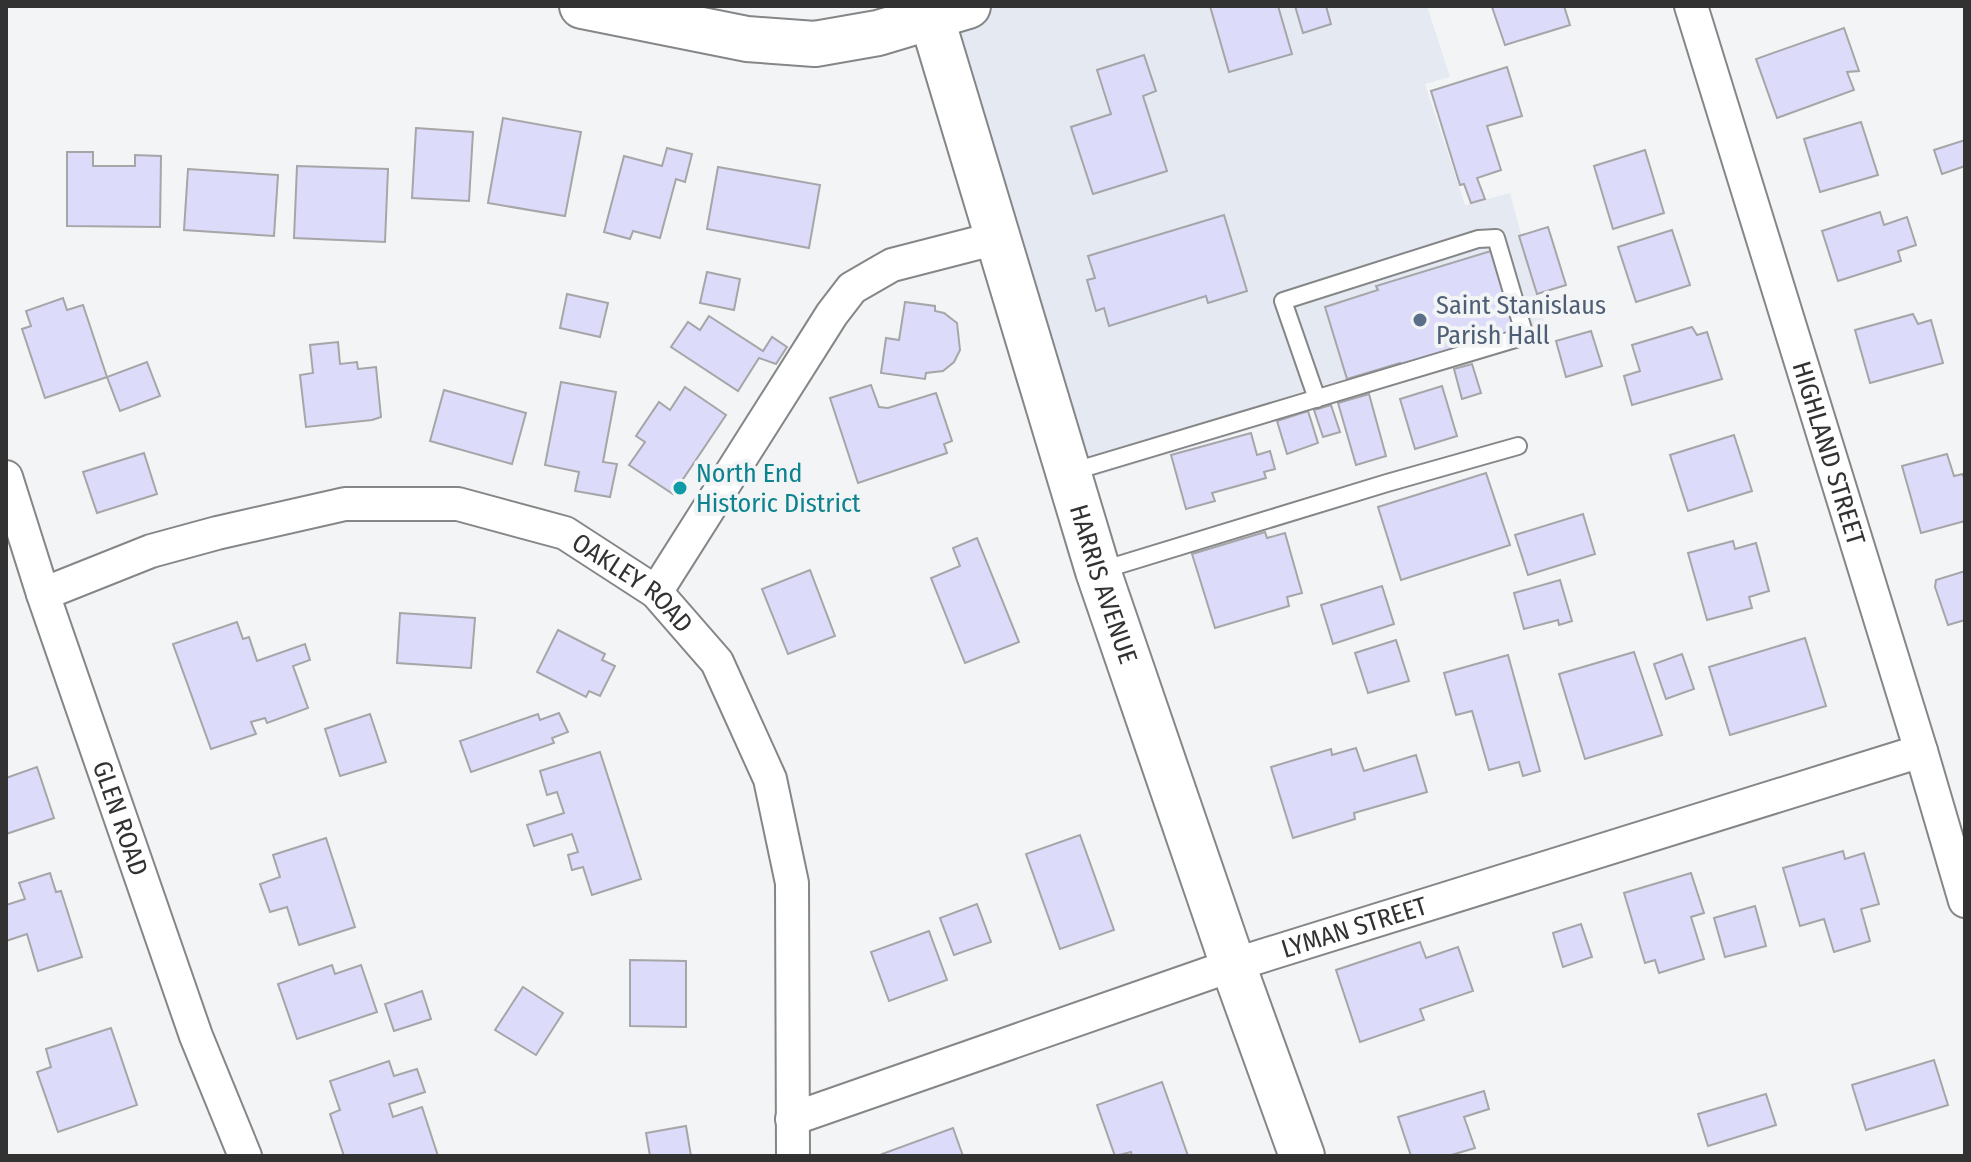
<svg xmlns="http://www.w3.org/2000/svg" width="1971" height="1162" font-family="'Fira Sans Condensed',sans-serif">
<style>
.built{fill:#e5e9f2}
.building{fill:#dddbfa;stroke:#a6a5a7;stroke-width:2}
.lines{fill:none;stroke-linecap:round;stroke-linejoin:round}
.lane-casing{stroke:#858687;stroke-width:20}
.street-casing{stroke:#858687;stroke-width:36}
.secondary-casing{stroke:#858687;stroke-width:48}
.lane{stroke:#fff;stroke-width:16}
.street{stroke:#fff;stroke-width:32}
.secondary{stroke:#fff;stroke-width:44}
.service-dot{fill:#5c6f8a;stroke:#f3f4f5;stroke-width:3}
.culture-dot{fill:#0f9aa8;stroke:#f3f4f5;stroke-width:3}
.labels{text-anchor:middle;stroke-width:8;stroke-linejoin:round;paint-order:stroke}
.service-label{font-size:26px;fill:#4e5e75;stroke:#f3f4f5;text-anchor:start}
.street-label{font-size:26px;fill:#323233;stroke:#f3f4f5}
.culture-label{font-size:26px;fill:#0d838f;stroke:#f3f4f5;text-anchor:start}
</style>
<rect width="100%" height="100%" fill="#f3f4f5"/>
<polygon class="built" points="918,6 1427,6 1450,77 1425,84 1465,205 1510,193 1549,339 1076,482"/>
<g class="building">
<polygon points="1210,6 1278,6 1292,54 1229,72"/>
<polygon points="1295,6 1326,6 1331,24 1303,33"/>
<polygon points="1495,6 1564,6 1570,25 1505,45 1492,7"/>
<polygon points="1844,28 1859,71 1847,72 1854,90 1777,118 1756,59"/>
<polygon points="1144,55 1156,91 1143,96 1167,171 1093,194 1071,127 1111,114 1097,70"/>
<polygon points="1507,67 1522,116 1487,126 1501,170 1477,178 1485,199 1471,203 1464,184 1460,185 1431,91"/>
<polygon points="503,118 581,132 565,216 488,203"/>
<polygon points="1861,122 1878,175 1820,192 1804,139"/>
<polygon points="416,128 473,132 469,201 412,198"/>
<polygon points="1965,140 1965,166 1942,174 1934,150"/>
<polygon points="667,148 692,154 685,182 676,179 660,238 633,231 630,239 604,232 624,156 662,166"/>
<polygon points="1645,150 1664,213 1613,229 1594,166"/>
<polygon points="67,152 93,152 93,166 135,166 135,155 161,156 160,227 67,226"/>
<polygon points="297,166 388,169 385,242 294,238"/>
<polygon points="718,167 820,185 809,248 707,229"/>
<polygon points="188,169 278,175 274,236 184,230"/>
<polygon points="1880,212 1884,225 1907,217 1916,245 1898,251 1901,261 1838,281 1822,231"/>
<polygon points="1224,215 1247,291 1208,303 1206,296 1109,326 1104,308 1096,311 1087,280 1095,278 1088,256"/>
<polygon points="1548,227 1566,285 1537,294 1519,236"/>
<polygon points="1672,230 1690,285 1636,302 1618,247"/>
<polygon points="1491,251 1516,332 1401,368 1400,363 1347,379 1325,307 1378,290 1376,286"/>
<polygon points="707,272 740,279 734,310 700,303"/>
<polygon points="567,294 608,303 600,337 560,328"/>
<polygon points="63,298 67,310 83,305 107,377 45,398 22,329 31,326 26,311"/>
<polygon points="905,302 935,306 935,311 944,313 957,323 960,350 954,362 943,371 926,373 925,379 881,373 886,338 899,340"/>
<polygon points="1913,314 1918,324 1931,320 1943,363 1870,383 1855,330"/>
<polygon points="709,316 763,351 772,337 787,347 776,364 759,358 738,391 671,347 688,322 700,330"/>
<polygon points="1692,327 1697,335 1707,332 1722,379 1632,405 1624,376 1640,371 1632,345"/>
<polygon points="1591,331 1602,366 1566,377 1556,341"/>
<polygon points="338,342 340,364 357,362 358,369 376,367 381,417 372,420 306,427 300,375 313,373 310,345"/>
<polygon points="147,362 160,396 120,411 107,377"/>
<polygon points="1472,364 1481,393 1462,399 1454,369"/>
<polygon points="561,382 616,392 603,462 617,464 610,497 575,491 579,472 545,465"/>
<polygon points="871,385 879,407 888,408 936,393 952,441 944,444 947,453 858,483 830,398"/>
<polygon points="1442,386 1457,436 1415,449 1400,399"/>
<polygon points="685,387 726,415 673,494 629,465 645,442 636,436 659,402 670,410"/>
<polygon points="444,390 526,413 512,464 430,441"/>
<polygon points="1369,394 1386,456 1356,465 1338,403"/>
<polygon points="1331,405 1340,432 1323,437 1314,410"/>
<polygon points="1308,411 1318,443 1287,454 1277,421"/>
<polygon points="1251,433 1257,455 1270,451 1275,469 1264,472 1266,478 1212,493 1215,501 1186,509 1171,455"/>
<polygon points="1734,435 1752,491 1688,511 1670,455"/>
<polygon points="144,453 157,494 97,513 83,472"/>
<polygon points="1947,454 1954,476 1963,474 1965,482 1965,521 1921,533 1902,466"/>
<polygon points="1486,473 1510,545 1401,580 1378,507"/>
<polygon points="1583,514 1595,554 1528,575 1515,535"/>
<polygon points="1265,532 1267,538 1285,533 1302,593 1287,597 1289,606 1215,628 1192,554"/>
<polygon points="977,538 1019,642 965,663 931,578 960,566 953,548"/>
<polygon points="1733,541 1735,549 1756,543 1769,591 1749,597 1752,608 1707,620 1688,553"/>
<polygon points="810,570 835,636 788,654 762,589"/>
<polygon points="1965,571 1965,620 1948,625 1935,587 1936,580"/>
<polygon points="1560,580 1572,621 1559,625 1558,620 1524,629 1514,593"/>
<polygon points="1382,586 1394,624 1333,644 1321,605"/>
<polygon points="400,613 475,618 471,668 397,663"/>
<polygon points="237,622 243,639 249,637 257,661 305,644 310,660 293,666 308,708 267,723 265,718 251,722 256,734 211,749 173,644"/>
<polygon points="558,630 605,654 602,660 615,666 600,696 589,691 586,697 537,672"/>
<polygon points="1805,638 1826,706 1730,735 1709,667"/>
<polygon points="1396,640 1409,681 1368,693 1355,653"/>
<polygon points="1634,652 1662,735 1585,759 1559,674"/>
<polygon points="1682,654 1694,689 1666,699 1654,664"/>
<polygon points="1508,655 1540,771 1523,776 1519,762 1489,770 1472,711 1456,715 1444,673"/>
<polygon points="559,713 568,732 552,738 554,743 471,772 460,741 538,714 540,720"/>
<polygon points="370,714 386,762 340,776 325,729"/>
<polygon points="1356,748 1364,771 1416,755 1427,792 1354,813 1355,819 1293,838 1271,767 1331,749 1332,755"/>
<polygon points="600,752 641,879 592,895 583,867 572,870 568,855 578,852 572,834 534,846 527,825 564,813 557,792 547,795 540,771"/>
<polygon points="37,767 54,818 6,834 6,778"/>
<polygon points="1080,835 1114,930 1060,949 1026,854"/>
<polygon points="326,838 355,927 299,945 287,907 270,912 260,884 280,877 273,855"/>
<polygon points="1843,851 1845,859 1864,853 1879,904 1861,909 1870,941 1834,952 1824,919 1800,926 1783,868"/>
<polygon points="50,873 56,892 61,891 82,957 38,971 27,934 6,941 6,905 25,899 19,883"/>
<polygon points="1691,873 1704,913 1691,917 1704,959 1659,973 1655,960 1645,963 1624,893"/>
<polygon points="977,904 991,942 954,955 940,918"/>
<polygon points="1755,906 1766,946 1725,957 1714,918"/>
<polygon points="1581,924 1592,957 1563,967 1553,933"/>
<polygon points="929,931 947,980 889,1001 871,952"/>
<polygon points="1420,942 1426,958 1458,947 1473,991 1420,1009 1424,1020 1360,1042 1336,970"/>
<polygon points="630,960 686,961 686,1027 630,1026"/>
<polygon points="332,965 335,974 361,965 377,1012 297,1039 278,984"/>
<polygon points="523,987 563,1013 536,1055 495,1030"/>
<polygon points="422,991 431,1019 394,1031 385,1004"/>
<polygon points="111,1028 137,1105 58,1132 37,1072 51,1067 46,1049"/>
<polygon points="1934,1060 1948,1105 1866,1130 1852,1085"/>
<polygon points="389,1061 394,1076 417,1069 425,1092 389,1104 393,1117 422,1107 438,1156 344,1156 330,1114 340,1110 330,1081"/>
<polygon points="1162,1082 1188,1156 1132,1156 1131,1152 1115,1156 1097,1105"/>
<polygon points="1484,1091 1489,1109 1464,1117 1475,1148 1448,1156 1411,1156 1398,1117"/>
<polygon points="1766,1094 1776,1125 1708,1146 1698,1114"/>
<polygon points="686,1126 691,1156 650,1156 646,1133"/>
<polygon points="953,1128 963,1156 883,1156 882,1154"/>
</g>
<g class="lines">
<defs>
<g id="lane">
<path d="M1071,472C1222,426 1374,382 1525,336L1496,238L1478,239L1283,301L1317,399"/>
<polyline points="1099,571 1387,483 1518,446"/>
</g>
<g id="street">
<path id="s1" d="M1691,6L1921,751L1965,901"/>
<path id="s2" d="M6,477L43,594L196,1036L245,1156"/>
<polyline points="656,592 832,314 852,288 892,265 997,238"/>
<path id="s3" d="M43,594L151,551L217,533L345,504H458L565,533L656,592L717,662L770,779L792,883L793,1156"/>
<path id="s4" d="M792,1119L1233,965L1921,751"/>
</g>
<g id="secondary">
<polyline points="582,6 747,39 815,44 878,33 968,6"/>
<path id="s5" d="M928,6L1098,571L1233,965L1302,1156"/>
</g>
</defs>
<use href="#lane" class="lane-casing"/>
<use href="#street" class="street-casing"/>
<use href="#secondary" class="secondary-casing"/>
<use href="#lane" class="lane"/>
<use href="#street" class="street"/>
<use href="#secondary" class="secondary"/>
</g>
<circle class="service-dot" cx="1420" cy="320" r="8"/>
<circle class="culture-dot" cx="680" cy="488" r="8"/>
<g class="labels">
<g class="service-label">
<text x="1436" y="314">Saint Stanislaus<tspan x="1436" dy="30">Parish Hall</tspan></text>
</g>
<g class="street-label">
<text dy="9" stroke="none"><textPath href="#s1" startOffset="468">HIGHLAND STREET</textPath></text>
<text dy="9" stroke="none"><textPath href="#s3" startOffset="624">OAKLEY ROAD</textPath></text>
<text dy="9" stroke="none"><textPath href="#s5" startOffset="604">HARRIS AVENUE</textPath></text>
<text dy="9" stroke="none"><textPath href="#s2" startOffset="360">GLEN ROAD</textPath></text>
<text dy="9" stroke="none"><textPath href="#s4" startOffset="594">LYMAN STREET</textPath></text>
</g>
<g class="culture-label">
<text x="696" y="482">North End<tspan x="696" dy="30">Historic District</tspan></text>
</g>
</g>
<rect width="1971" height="1162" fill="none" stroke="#323233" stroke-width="16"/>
</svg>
